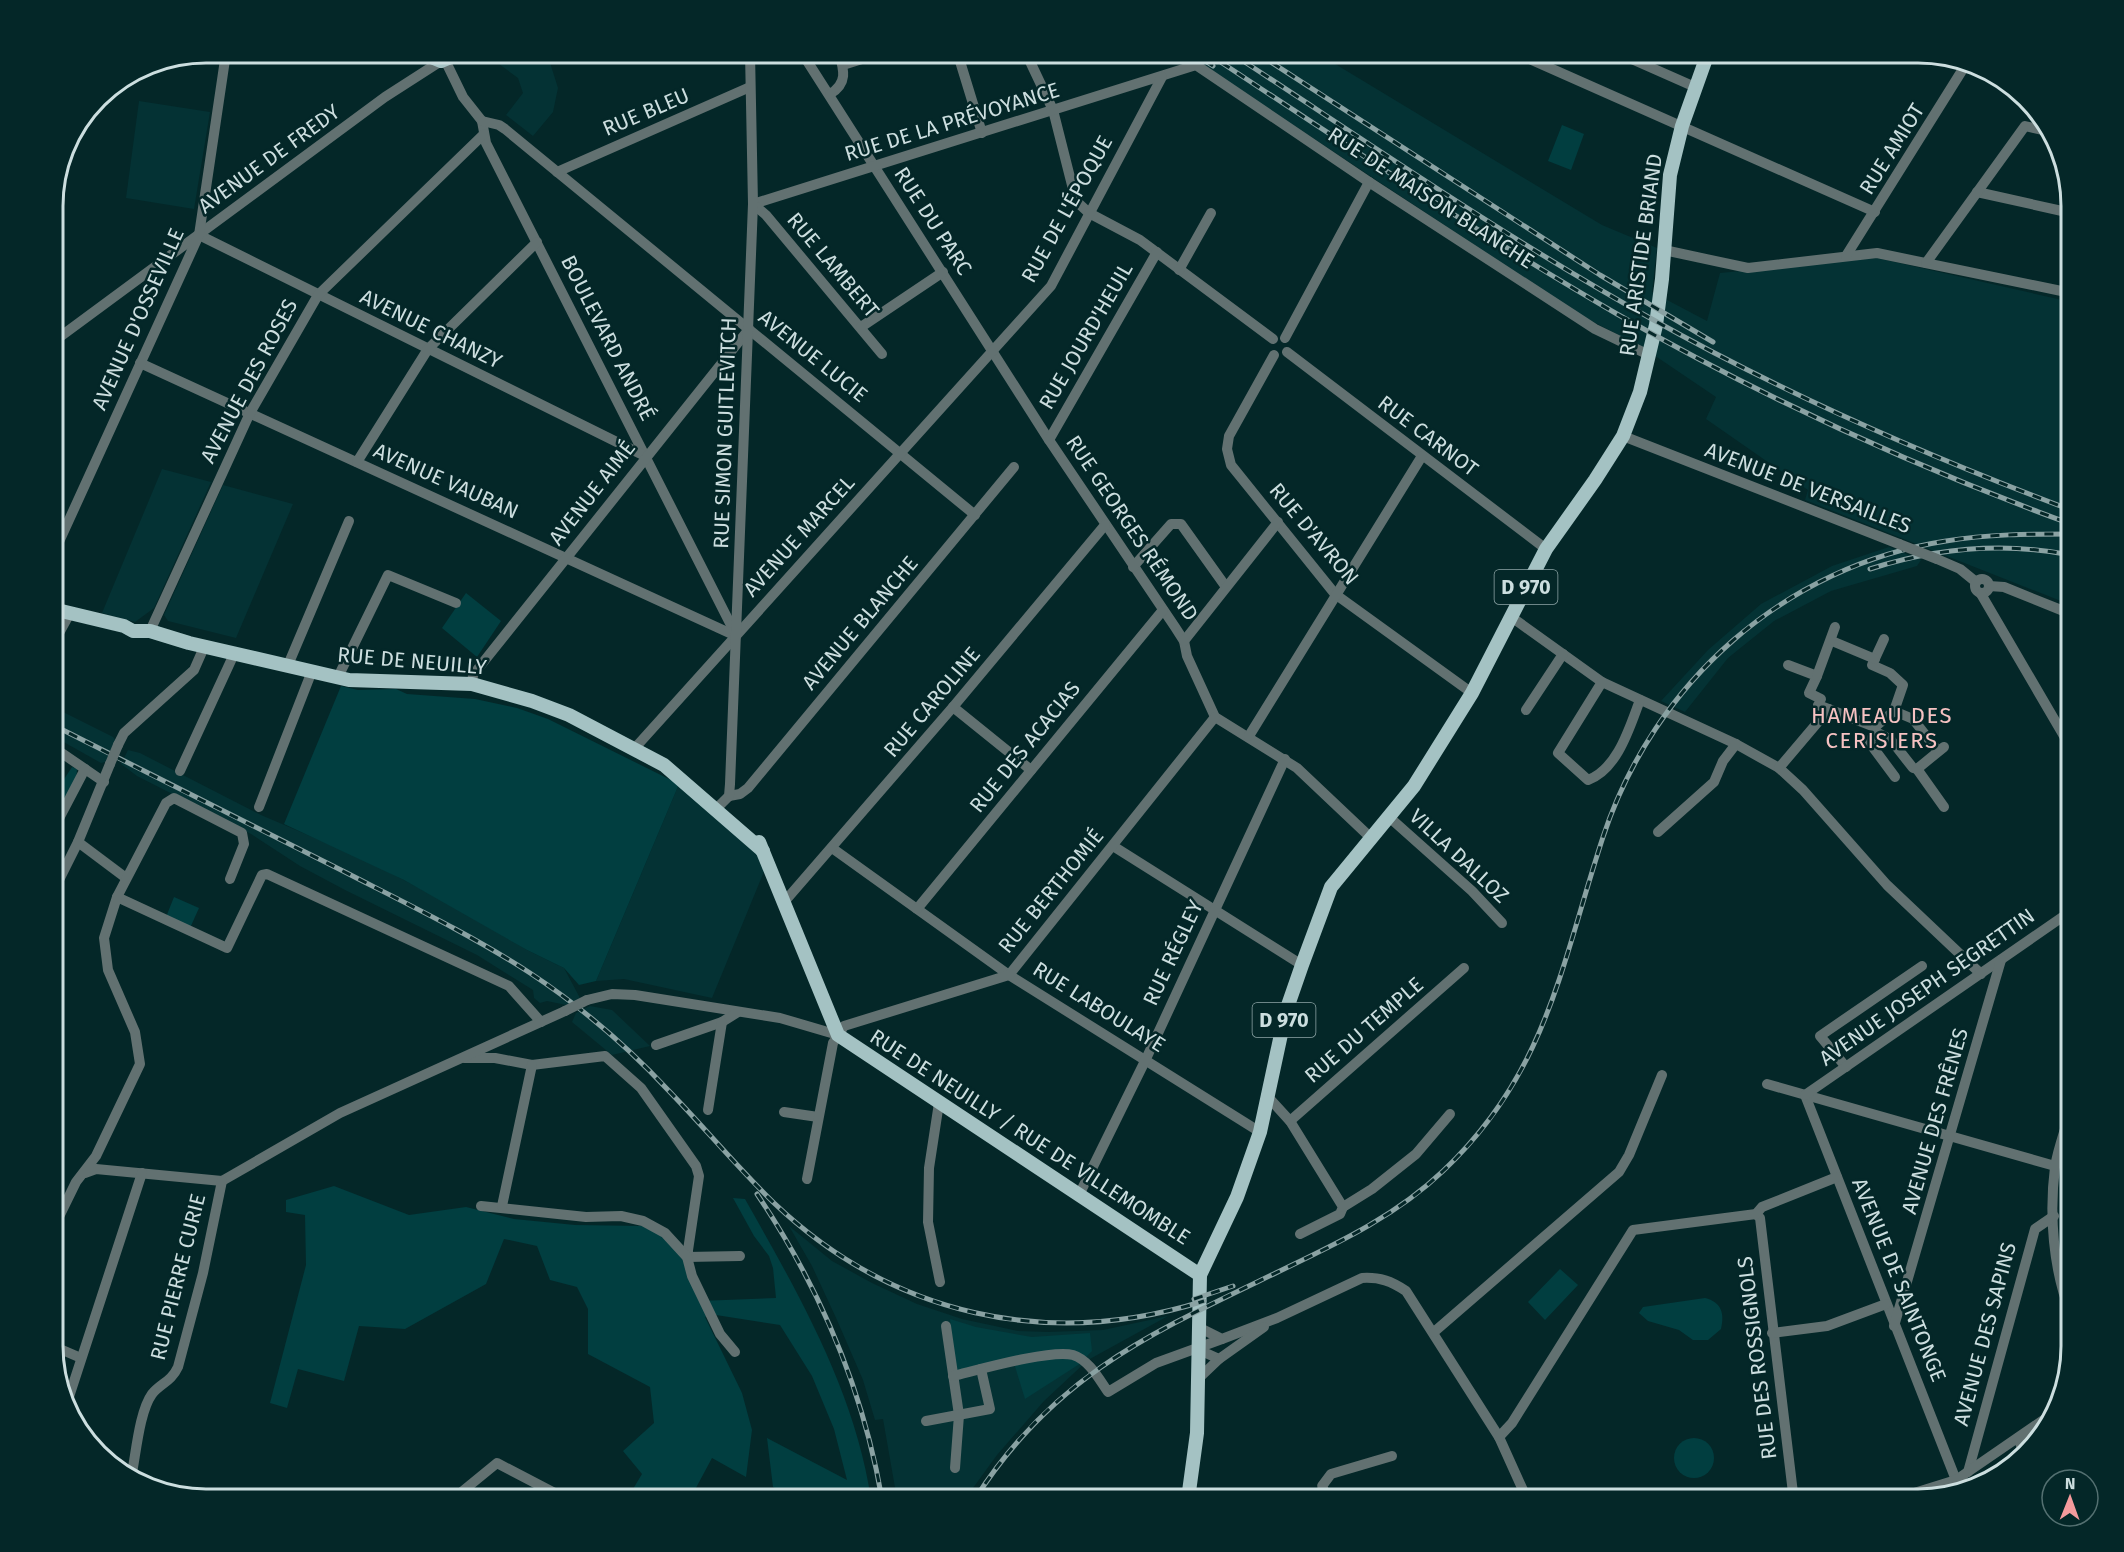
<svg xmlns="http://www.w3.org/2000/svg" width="2124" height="1552" font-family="'Fira Sans',sans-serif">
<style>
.built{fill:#043234}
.green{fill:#013e40}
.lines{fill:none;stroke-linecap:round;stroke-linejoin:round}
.minor{stroke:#627171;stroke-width:10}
.major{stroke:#a4c2c3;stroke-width:14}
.rail-casing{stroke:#8aa2a3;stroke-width:5}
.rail{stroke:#042728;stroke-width:3;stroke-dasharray:9;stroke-linecap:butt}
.minor-bridge{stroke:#627171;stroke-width:10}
.labels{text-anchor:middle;stroke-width:5;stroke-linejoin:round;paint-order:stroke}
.shield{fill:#042728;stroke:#90a7a8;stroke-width:1.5}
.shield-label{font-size:20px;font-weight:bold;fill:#ccdedf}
.street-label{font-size:21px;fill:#ccdedf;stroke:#042728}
.neighbourhood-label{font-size:22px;letter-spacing:1.5px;fill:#f6c2c2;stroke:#042728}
.rim{fill:none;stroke:#ccdedf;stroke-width:3}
</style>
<rect width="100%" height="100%" fill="#042728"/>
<g class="built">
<polygon points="500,53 547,53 558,88 553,112 533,136 506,115 523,93 518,78 499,64"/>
<polygon points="1185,53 1317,53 1602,225 1657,248 1652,292 1707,321 1720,273 1877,258 2071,302 2071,605 1805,500 1808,490 1706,419 1716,397 1642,347 1580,315"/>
<polygon points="139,101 210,112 194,209 126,198"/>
<polygon points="162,469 211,482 154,608 135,622 102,613"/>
<polygon points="223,485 293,504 236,638 168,621 164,615"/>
<polygon points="1889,547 1921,560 1917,566 1831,591 1774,621 1728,658 1685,712 1661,701 1708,650 1761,604 1832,566"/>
<polygon points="53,707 113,737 117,742 105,762 101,763 53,736"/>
<polygon points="128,750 140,753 261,815 364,859 457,908 527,950 564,968 580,998 566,1005 547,1001 540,1003 534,998 533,990 477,955 345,890 300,866 251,834 137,776 121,764"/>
<polygon points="679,784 761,858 765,869 712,998 624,979 596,981"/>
<polygon points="590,1006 612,1010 650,1046 612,1055 572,1022 576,1013"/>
<polygon points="789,1226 832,1261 872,1283 917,1304 962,1319 1018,1331 1048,1332 1103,1330 1168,1316 1088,1360 1044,1401 997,1455 965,1499 897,1499 883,1419 875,1420 863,1380 837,1320 812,1266"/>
</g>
<g class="green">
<polygon points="1562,125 1584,134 1571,170 1548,161"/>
<polygon points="466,593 501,621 477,657 442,628"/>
<polygon points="341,686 358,690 396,689 407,694 475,699 517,708 548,719 679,784 596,981 579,985 564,968 527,950 404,880 284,824"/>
<polygon points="72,767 77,769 76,780 53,825 53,796"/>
<polygon points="174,897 199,908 190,928 166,917"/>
<path d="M334,1186L409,1215L466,1207L514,1219L575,1225L642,1226L658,1233L681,1255L699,1301L776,1298L773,1268L769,1256L754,1236L733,1198L745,1199C798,1293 855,1391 871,1499H799L773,1487L767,1438L847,1480L834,1429L812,1376L780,1325L716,1315L705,1317L742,1393L752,1430L746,1477L712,1458L690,1499H627L642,1474L623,1451L654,1423L650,1387L588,1354V1309L577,1287L550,1280L537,1246L504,1239L486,1284L405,1329L359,1326L344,1381L298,1369L287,1408L270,1403L306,1265L305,1215L286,1212V1200Z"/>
<polygon points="1560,1269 1578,1285 1545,1320 1528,1302"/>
<path d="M1705,1298C1721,1302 1725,1313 1721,1329L1708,1340H1693L1679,1330L1648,1321L1639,1313L1643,1307Z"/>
<polygon points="950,1319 976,1327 1032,1337 1090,1333 1092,1351 1078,1365 1025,1399 1013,1360 957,1373"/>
<circle cx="1694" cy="1458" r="20"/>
</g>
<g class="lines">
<g class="minor">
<polyline points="802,53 1049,440 1175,627 1184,641 1187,656 1215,717 1297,768 1371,838"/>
<polyline points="958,53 959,58 973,53"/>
<polyline points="1026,53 1053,110 1076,201 1089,213 1140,240 1273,339"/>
<polyline points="1516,53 1875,212"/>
<polyline points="1618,53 1695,87"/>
<polyline points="959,58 982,133"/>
<polyline points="445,60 463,97 482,121 486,143 736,635"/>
<polyline points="843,65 881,53"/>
<path d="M830,94C848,83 844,70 839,53"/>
<polyline points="482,121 499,125 505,129 975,515"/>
<polyline points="557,172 750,87"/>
<polyline points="1977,192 2071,213"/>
<polyline points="753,204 1196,65 1369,182 1595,329 1649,355"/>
<polyline points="753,204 766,215 882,354"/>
<polyline points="199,235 645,456"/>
<polyline points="1664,250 1748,268 1877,253 2071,293"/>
<polyline points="1846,256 1968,61"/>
<polyline points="1926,263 2025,126 2051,132"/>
<polyline points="1179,270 1211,213"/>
<polyline points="861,327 943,272"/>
<polyline points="1285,338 1369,182"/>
<polyline points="53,342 385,97 441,61"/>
<polyline points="1287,352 1546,549"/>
<polyline points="1274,355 1229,436 1227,449 1231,465 1335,594 1472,693"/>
<polyline points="140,363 736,636"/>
<polyline points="1623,436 1899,544"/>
<polyline points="1049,440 1157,252"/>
<polyline points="357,462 428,349 537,242"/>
<polyline points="53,555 199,235 226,53"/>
<polyline points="1937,559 1960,569 1976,582"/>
<polyline points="1133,567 1171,524 1181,524 1226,587"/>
<circle cx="1982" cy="586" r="7"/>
<polyline points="1989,586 2004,587 2071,614"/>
<polyline points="1981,594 2071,748"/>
<polyline points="1510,616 1602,682 1736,744 1779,768 1803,790 1887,885 1981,974"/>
<polyline points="150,631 250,413 318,295 484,134"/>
<polyline points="1884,639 1872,665 1890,673 1903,685 1894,711"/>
<polyline points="1184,641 1278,522"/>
<polyline points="1832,641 1875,659"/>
<polyline points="53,644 70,613"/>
<polyline points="288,665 349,521"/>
<polyline points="1788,665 1817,676 1809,693 1821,699"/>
<polyline points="1817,676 1835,627"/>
<polyline points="338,677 388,575 456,603"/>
<path d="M1602,682L1558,753L1588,780C1618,769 1630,726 1640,700"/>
<polyline points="472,684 473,675 749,329"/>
<polyline points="1818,705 1875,727 1876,732 1869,742 1895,777"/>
<polyline points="953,707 1031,770"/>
<polyline points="1526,710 1563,654"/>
<polyline points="1875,727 1894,711 1913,719 1938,751"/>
<polyline points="1876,732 1891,740 1913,768 1917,769"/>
<polyline points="1249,736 1422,456"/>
<polyline points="118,745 124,733 194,670 205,645"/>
<polyline points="53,747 104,782"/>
<polyline points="1944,747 1917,769 1944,807"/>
<polyline points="634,749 1051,286 1162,77"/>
<polyline points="1779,768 1829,709"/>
<polyline points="180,771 235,652"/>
<polyline points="729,796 740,794 748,788 1014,467"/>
<polyline points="259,807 312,671"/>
<polyline points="716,809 729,796 730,784 753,204 750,53"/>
<polyline points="1389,817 1472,891 1502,923"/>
<polyline points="53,830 85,769"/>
<polyline points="1658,832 1714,782 1723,761 1736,744"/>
<polyline points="78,842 126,878"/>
<polyline points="1113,846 1302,965"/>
<polyline points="832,848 1009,975 1260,1132"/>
<polyline points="53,892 78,842 110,764"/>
<polyline points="117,897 227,948 262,875 267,874 509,986 541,1022"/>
<polyline points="785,901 953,707 1105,525"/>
<polyline points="917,909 1163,610"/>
<polyline points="587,1000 612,994 635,995 780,1018 838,1035"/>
<polyline points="656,1045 722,1022 738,1012"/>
<polyline points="464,1058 495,1058 532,1065 605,1056 641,1088 696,1166 699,1176 687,1257 740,1256"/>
<polyline points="1846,1067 1820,1036 1922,966"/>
<polyline points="1767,1084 2055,1166"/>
<polyline points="1805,1095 1956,1480"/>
<polyline points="1805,1095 2071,911"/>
<polyline points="1268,1097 1290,1121 1343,1207 1340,1214 1300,1234"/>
<polyline points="939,1103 929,1168 928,1222 940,1282"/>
<path d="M2071,1109C2066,1128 2058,1148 2055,1167C2049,1214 2053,1270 2071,1314"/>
<polyline points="708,1110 722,1022"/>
<polyline points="784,1112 818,1117"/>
<polyline points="1290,1121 1464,968"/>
<polyline points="85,1173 96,1169 222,1181 340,1113 565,1011"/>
<polyline points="807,1179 833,1043 844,1026 1009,975 1215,717"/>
<polyline points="1079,1195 1146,1059 1285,759"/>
<polyline points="481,1206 586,1217 621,1216 643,1221 665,1233 687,1257 692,1276 720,1334 735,1352"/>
<polyline points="502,1206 532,1065"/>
<polyline points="1343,1207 1372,1189 1416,1154 1450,1114"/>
<polyline points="1756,1214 1760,1218 1793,1493 1791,1499"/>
<polyline points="53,1229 76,1182 96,1156 140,1064 135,1032 108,970 104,938 117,897 166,803 174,798 242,833 244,844 230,879"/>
<polyline points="946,1326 959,1415 955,1468"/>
<polyline points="1894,1326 2001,960"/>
<path d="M1198,1327L1222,1339L1277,1318L1362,1278C1380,1277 1391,1281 1406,1291L1499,1437L1527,1499"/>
<polyline points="1434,1332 1619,1172 1629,1155 1662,1075"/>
<polyline points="1772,1333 1827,1326 1886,1304"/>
<polyline points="53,1346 81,1358"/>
<polyline points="1197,1349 1219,1359 1264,1327"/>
<path d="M953,1376C978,1370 1051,1349 1073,1355C1089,1360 1099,1379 1108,1392L1156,1363L1222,1339"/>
<polyline points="1197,1380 1219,1359"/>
<polyline points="66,1406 142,1173"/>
<polyline points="926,1421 990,1409 981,1369"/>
<polyline points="1499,1437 1512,1423 1633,1230 1756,1214 1762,1207 1837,1177"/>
<polyline points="2018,1438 2024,1453"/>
<polyline points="1968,1472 2035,1229 2054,1216"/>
<path d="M131,1478C136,1455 139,1412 152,1394C161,1383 171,1382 178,1367L203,1273L222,1181"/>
<polyline points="453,1499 497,1463 566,1499"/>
<polyline points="1328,1499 1322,1486 1331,1474 1392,1456"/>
<polyline points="1895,1499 1956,1480 2055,1412"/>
</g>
<g class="major">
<polyline points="422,53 441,61 460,53"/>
<polyline points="53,609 124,626 133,631 150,631 189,643 349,680 472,684 532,701 569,715 664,765 763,851"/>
<polyline points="759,842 838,1035 1200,1275"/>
<polyline points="1188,1499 1197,1433 1200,1275 1237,1197 1260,1132 1286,1011 1302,965 1331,887 1414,786 1472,693 1546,549 1595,480 1623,436 1640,392 1656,325 1662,279 1670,175 1682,126 1708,53"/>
</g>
<defs>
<g id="rail">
<polyline points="1193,53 1213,66"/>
<path d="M1207,53C1342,142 1477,233 1617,314C1762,397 1915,467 2071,524"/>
<path d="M1231,53C1369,143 1506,238 1650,318C1785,394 1927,456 2071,510"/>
<polyline points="1257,53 1600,275 1713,342"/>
<path d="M1870,569C1936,548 2004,542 2071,555"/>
<path d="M53,725C149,774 245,822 341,870C405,903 470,934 530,973C580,1006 627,1046 668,1090C704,1127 737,1167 774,1203C893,1316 1048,1350 1204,1301"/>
<path d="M757,1194C819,1286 863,1390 882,1499"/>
<polyline points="1194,1299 1233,1286"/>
<path d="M975,1499C1055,1373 1156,1331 1284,1269C1340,1242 1397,1215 1443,1171C1547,1073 1561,965 1603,837C1654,682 1785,566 1946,541C1988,534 2030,534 2071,534"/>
</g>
</defs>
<use href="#rail" class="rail-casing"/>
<use href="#rail" class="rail"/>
<g class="minor-bridge">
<polyline points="1899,544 1937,559"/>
<polyline points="110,764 118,745"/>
<polyline points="565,1011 587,1000"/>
</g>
</g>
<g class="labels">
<g class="shield">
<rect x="1494.5" y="570" width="63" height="34" rx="4.5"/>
<rect x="1252.5" y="1003" width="63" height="34" rx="4.5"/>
</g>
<g class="shield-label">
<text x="1526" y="594">D 970</text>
<text x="1284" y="1027">D 970</text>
</g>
<g class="street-label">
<text transform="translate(646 112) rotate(-23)" y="7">RUE BLEU</text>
<text transform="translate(952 122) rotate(-17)" y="7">RUE DE LA PRÉVOYANCE</text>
<text transform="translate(1892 149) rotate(-58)" y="7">RUE AMIOT</text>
<text transform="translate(269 159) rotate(-36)" y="7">AVENUE DE FREDY</text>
<text transform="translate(1431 198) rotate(33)" y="7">RUE DE MAISON BLANCHE</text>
<text transform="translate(1067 209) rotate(-61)" y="7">RUE DE L'ÉPOQUE</text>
<text transform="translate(933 221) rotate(57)" y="7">RUE DU PARC</text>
<text transform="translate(1641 255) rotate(-82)" y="7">RUE ARISTIDE BRIAND</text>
<text transform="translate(833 265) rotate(50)" y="7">RUE LAMBERT</text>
<text transform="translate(138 319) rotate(-66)" y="7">AVENUE D'OSSEVILLE</text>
<text transform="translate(431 329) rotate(26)" y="7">AVENUE CHANZY</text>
<text transform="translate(1086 336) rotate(-60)" y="7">RUE JOURD'HEUIL</text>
<text transform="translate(608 338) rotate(63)" y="7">BOULEVARD ANDRÉ</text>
<text transform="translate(813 356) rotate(39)" y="7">AVENUE LUCIE</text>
<text transform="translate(249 381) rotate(-62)" y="7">AVENUE DES ROSES</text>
<text transform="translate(725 433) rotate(-88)" y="7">RUE SIMON GUITLEVITCH</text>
<text transform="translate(1428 436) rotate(37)" y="7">RUE CARNOT</text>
<text transform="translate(446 481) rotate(24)" y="7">AVENUE VAUBAN</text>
<text transform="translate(1808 488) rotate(21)" y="7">AVENUE DE VERSAILLES</text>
<text transform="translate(592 493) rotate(-52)" y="7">AVENUE AIMÉ</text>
<text transform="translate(1132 528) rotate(56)" y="7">RUE GEORGES RÉMOND</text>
<text transform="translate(1314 534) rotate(50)" y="7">RUE D'AVRON</text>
<text transform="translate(799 536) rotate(-48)" y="7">AVENUE MARCEL</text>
<text transform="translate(860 623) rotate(-50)" y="7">AVENUE BLANCHE</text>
<text transform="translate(412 661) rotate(5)" y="7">RUE DE NEUILLY</text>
<text transform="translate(932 702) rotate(-50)" y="7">RUE CAROLINE</text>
<text transform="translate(1025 747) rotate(-51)" y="7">RUE DES ACACIAS</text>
<text transform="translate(1459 856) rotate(43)" y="7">VILLA DALLOZ</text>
<text transform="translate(1051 891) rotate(-51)" y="7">RUE BERTHOMIÉ</text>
<text transform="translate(1173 953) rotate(-65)" y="7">RUE RÉGLEY</text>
<text transform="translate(1927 987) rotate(-35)" y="7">AVENUE JOSEPH SEGRETTIN</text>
<text transform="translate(1099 1007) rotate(32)" y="7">RUE LABOULAYE</text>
<text transform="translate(1364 1030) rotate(-41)" y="7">RUE DU TEMPLE</text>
<text transform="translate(1935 1121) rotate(-74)" y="7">AVENUE DES FRÊNES</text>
<text transform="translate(1030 1137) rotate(33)" y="7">RUE DE NEUILLY / RUE DE VILLEMOMBLE</text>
<text transform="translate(178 1277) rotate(-76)" y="7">RUE PIERRE CURIE</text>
<text transform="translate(1899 1280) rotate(68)" y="7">AVENUE DE SAINTONGE</text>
<text transform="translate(1985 1334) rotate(-75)" y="7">AVENUE DES SAPINS</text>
<text transform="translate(1757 1358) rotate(-97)" y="7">RUE DES ROSSIGNOLS</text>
</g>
<g class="neighbourhood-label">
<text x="1882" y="723">HAMEAU DES<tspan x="1882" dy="25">CERISIERS</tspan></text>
</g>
</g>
<path d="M0 0H2124V1552H0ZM206 63H1918A143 143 0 0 1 2061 206V1346A143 143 0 0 1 1918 1489H206A143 143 0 0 1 63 1346V206A143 143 0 0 1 206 63Z" fill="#042728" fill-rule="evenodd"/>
<path class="rim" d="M206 63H1918A143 143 0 0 1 2061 206V1346A143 143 0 0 1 1918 1489H206A143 143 0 0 1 63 1346V206A143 143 0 0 1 206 63Z"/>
<g transform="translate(2070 1498) rotate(1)"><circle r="28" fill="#042728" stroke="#547071" stroke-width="1.5"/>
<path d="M0-4.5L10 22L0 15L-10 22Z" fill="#f59b9d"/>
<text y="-9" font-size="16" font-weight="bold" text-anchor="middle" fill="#ccdedf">N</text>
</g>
</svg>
